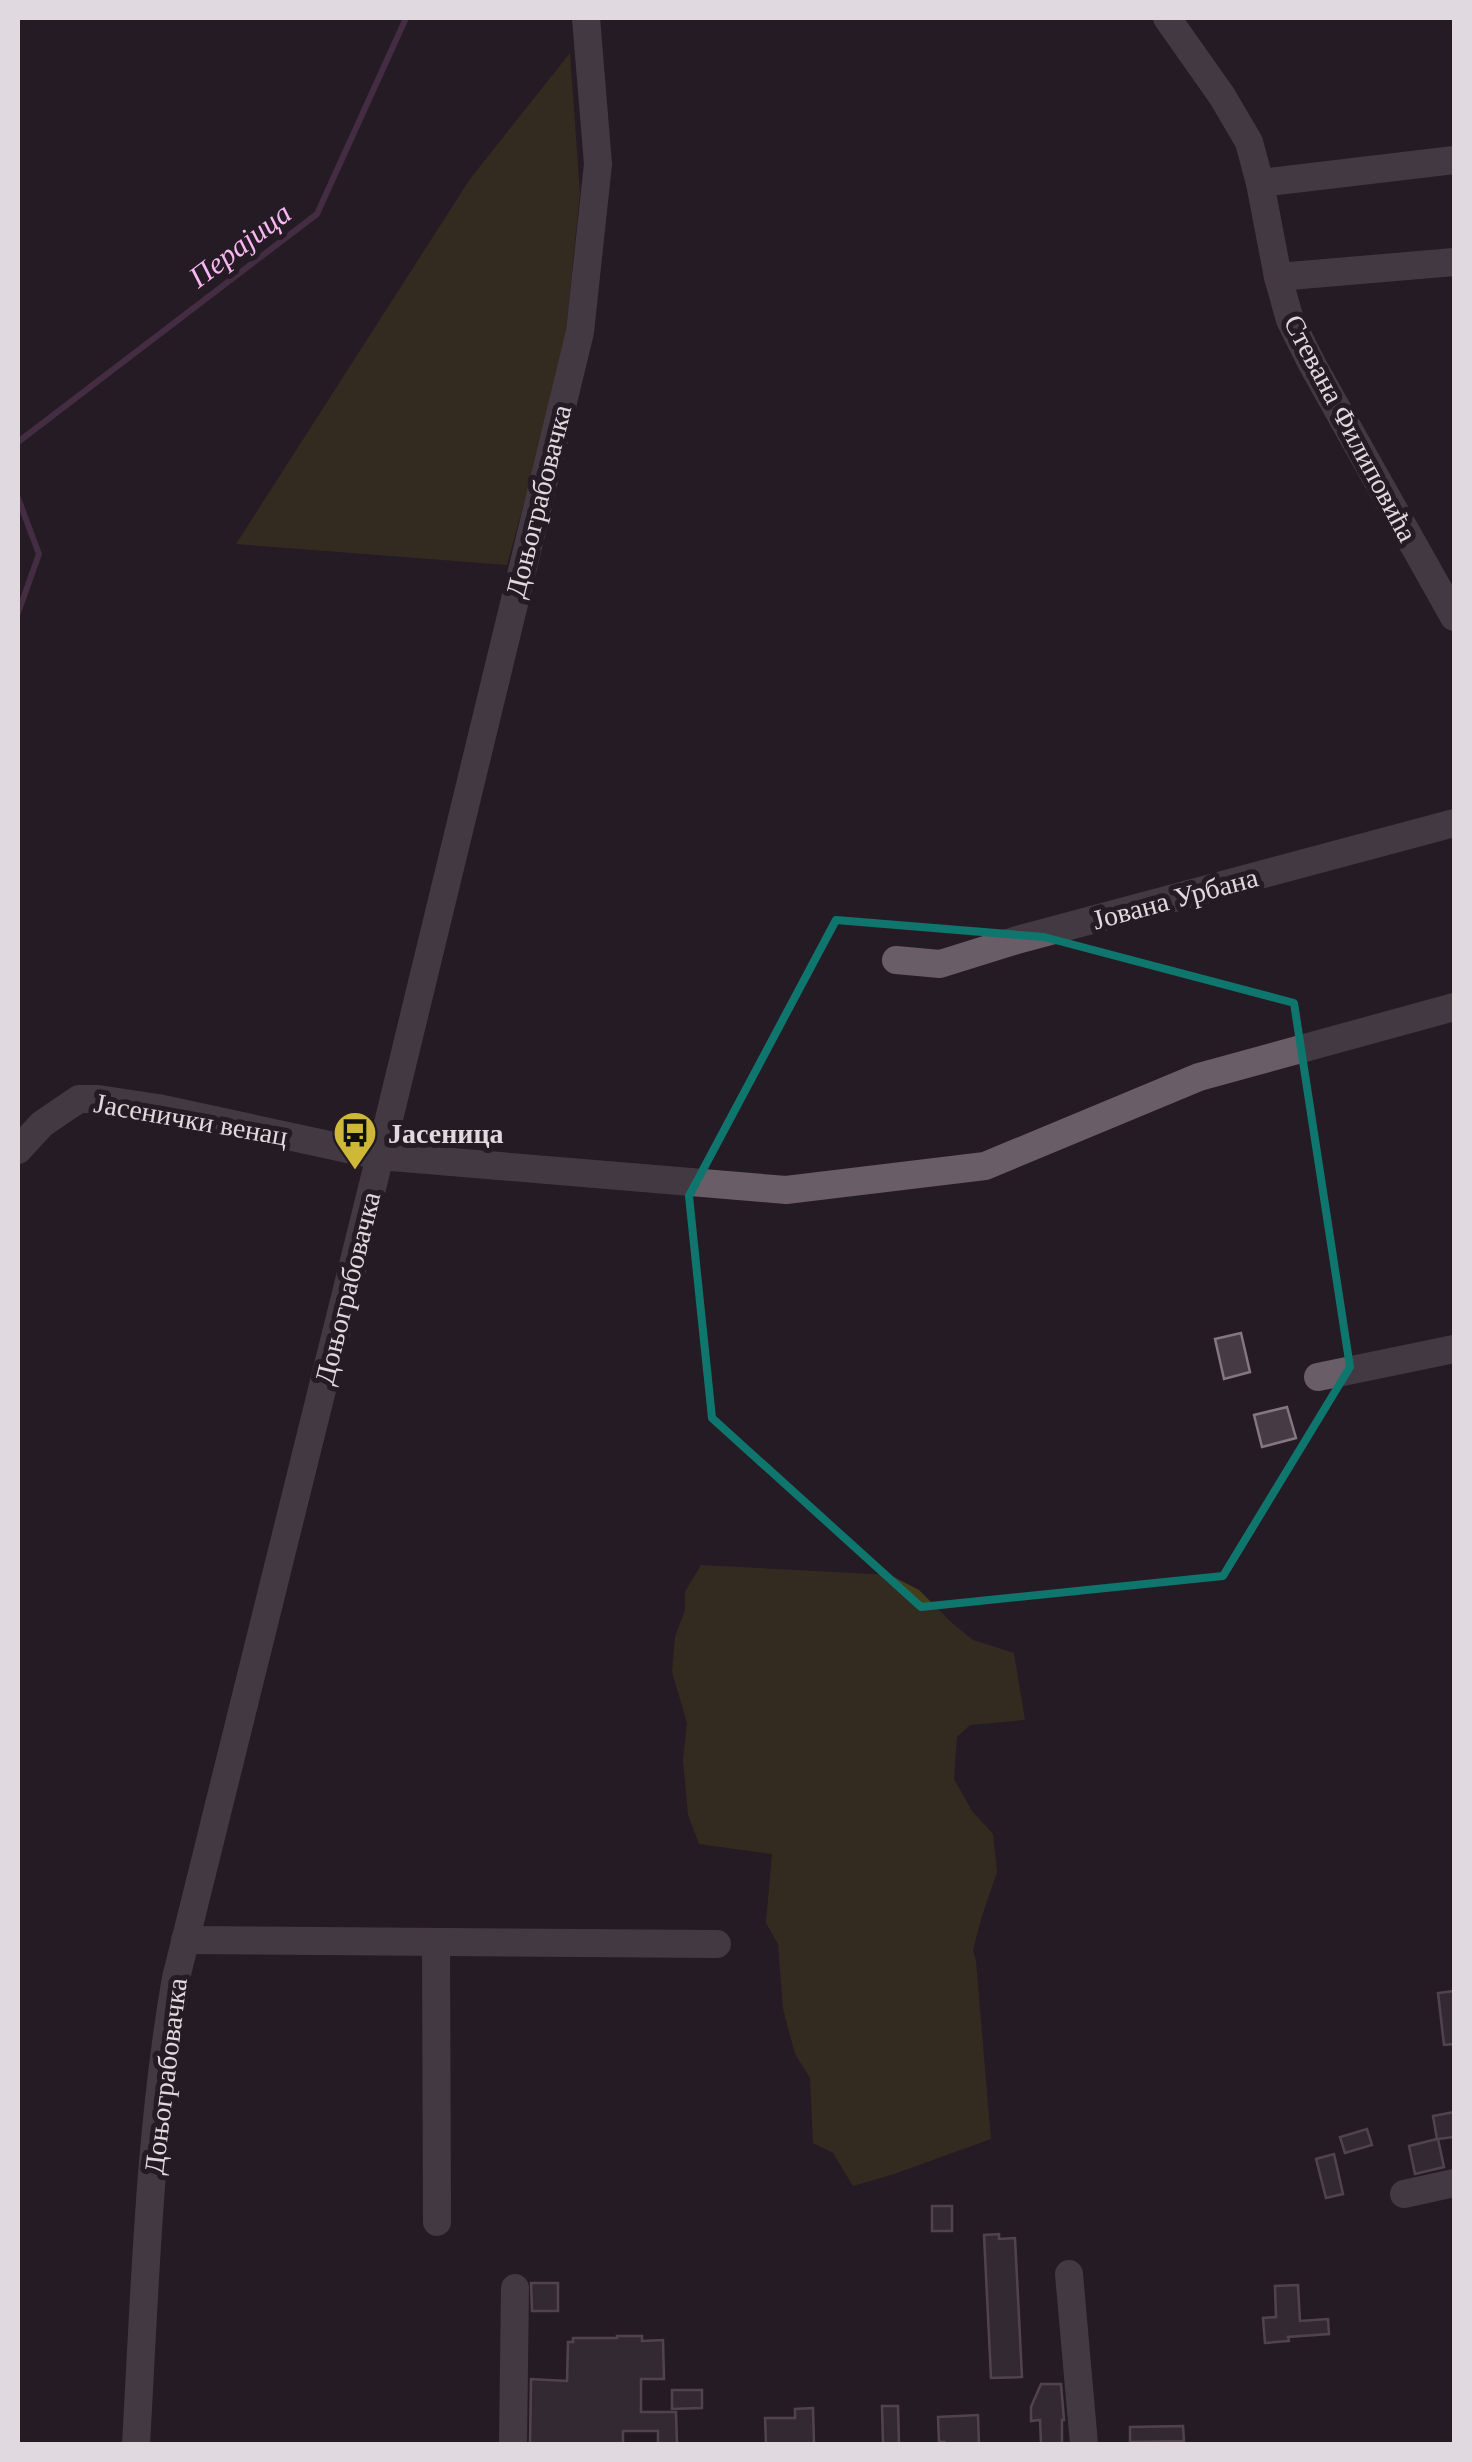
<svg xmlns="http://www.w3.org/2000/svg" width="1472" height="2462" font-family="Georgia,serif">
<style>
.green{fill:#453e1a}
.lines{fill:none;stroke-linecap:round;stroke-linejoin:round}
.stream{stroke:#6b4267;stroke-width:6}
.building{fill:#463b44;stroke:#837781;stroke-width:2.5}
.minor{stroke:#695d67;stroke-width:28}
.marked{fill:none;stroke:#0f766e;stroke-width:8;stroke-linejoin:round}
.labels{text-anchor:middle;stroke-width:10;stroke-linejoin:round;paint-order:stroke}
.street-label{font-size:28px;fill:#e0d9df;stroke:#251b24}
.poi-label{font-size:28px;font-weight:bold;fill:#e0d9df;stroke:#251b24;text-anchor:start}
.water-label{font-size:30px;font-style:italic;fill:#f9b7f2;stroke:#251b24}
</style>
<rect width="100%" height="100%" fill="#251b24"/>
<g class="green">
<polygon points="570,53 580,193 563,361 507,565 236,544 470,179"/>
<polygon points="701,1565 890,1575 919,1590 953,1624 973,1640 1014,1653 1025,1720 970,1725 957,1737 954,1779 972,1811 993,1834 997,1872 981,1919 973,1950 976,1961 991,2139 894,2174 853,2186 833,2153 813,2143 810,2078 795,2054 783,2009 778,1944 766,1923 772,1854 699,1844 688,1815 683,1760 687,1723 672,1672 675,1637 685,1610 685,1592"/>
</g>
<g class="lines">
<g class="stream">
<polyline points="18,442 317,214 406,18"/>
<polyline points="18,498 39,554 18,613"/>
</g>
</g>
<g class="building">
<polygon points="1241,1333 1250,1372 1224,1379 1215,1339"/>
<polygon points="1287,1407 1296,1438 1262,1447 1254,1415"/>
<polygon points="1454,1991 1454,2044 1444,2045 1438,1993"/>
<polygon points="1454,2112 1454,2137 1438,2139 1444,2167 1415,2174 1409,2146 1437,2139 1433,2116"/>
<polygon points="1367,2129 1372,2145 1345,2153 1340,2137"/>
<polygon points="1334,2154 1343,2194 1326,2198 1316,2159"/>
<rect x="932" y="2206" width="20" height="25"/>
<polygon points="999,2234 999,2239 1015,2238 1022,2377 991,2378 984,2235"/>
<polygon points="531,2283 558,2283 558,2311 532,2311"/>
<polygon points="1298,2285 1300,2321 1328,2319 1329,2334 1288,2337 1289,2341 1265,2343 1263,2318 1276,2317 1275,2286"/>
<polygon points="617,2336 642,2336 642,2341 663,2340 664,2379 641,2379 641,2412 676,2412 677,2444 658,2444 658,2431 623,2431 623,2444 530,2444 531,2379 567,2381 568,2342 573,2342 573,2338 617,2338"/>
<polygon points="1041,2384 1061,2384 1064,2420 1062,2420 1062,2444 1041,2444 1040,2420 1031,2421 1031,2407"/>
<polygon points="672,2390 702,2390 702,2408 672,2409"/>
<polygon points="882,2406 898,2406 899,2444 883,2444"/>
<polygon points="813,2408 814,2444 766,2444 765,2418 795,2418 795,2409"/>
<polygon points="978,2415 979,2444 944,2444 944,2442 939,2442 938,2417"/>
<polygon points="1183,2426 1184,2441 1130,2442 1130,2427"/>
</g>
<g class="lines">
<g class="minor">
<polyline points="1167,18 1222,96 1249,142 1260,183 1278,277 1290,320 1312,364 1454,617"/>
<polyline points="1260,183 1454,160"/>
<polyline points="1278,277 1454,262"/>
<polyline points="896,960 940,964 1017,940 1454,823"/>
<polyline points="18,1150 42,1124 67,1107 79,1099 98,1099 158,1108 380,1156 786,1190 985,1166 1199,1077 1454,1007"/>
<polyline points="1318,1377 1454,1349"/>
<polyline points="185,1940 717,1944"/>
<polyline points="436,1942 437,2222"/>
<polyline points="1404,2194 1454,2183"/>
<polyline points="1069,2274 1084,2444"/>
<path d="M136,2444C145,2289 149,2132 176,1978L380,1156L580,332L598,164L586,18"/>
<polyline points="513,2444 515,2288"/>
</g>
</g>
<path d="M0 0H1472V2462H0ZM836,920L1044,937L1294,1003L1350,1367L1223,1576L921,1607L712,1418L689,1196Z" fill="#251b24" fill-opacity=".55" fill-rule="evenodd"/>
<path class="marked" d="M836,920L1044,937L1294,1003L1350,1367L1223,1576L921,1607L712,1418L689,1196Z"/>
<defs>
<symbol id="bus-pin" viewBox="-11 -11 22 30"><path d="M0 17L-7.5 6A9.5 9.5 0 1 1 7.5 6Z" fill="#cfb837" stroke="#251b24"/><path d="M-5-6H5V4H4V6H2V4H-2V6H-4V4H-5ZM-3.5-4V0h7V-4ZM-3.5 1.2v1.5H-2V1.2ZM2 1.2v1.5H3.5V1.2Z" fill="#111"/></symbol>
</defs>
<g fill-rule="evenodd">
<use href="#bus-pin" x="330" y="1108" width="50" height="68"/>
</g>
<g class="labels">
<g class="street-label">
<text transform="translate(1351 428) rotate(62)" y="10">Стевана Филиповића</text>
<text transform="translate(538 501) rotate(-76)" y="10">Доњограбовачка</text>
<text transform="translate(1175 898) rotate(-15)" y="10">Јована Урбана</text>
<text transform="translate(191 1119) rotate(10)" y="10">Јасенички венац</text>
<text transform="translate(347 1288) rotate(-76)" y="10">Доњограбовачка</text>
<text transform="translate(165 2076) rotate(-83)" y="10">Доњограбовачка</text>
</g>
<g class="poi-label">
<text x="388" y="1143">Јасеница</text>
</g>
<g class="water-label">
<text transform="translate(240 245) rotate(-37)" y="10">Перајица</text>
</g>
</g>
<rect width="1472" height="2462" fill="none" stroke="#e0d9df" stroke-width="40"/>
</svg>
